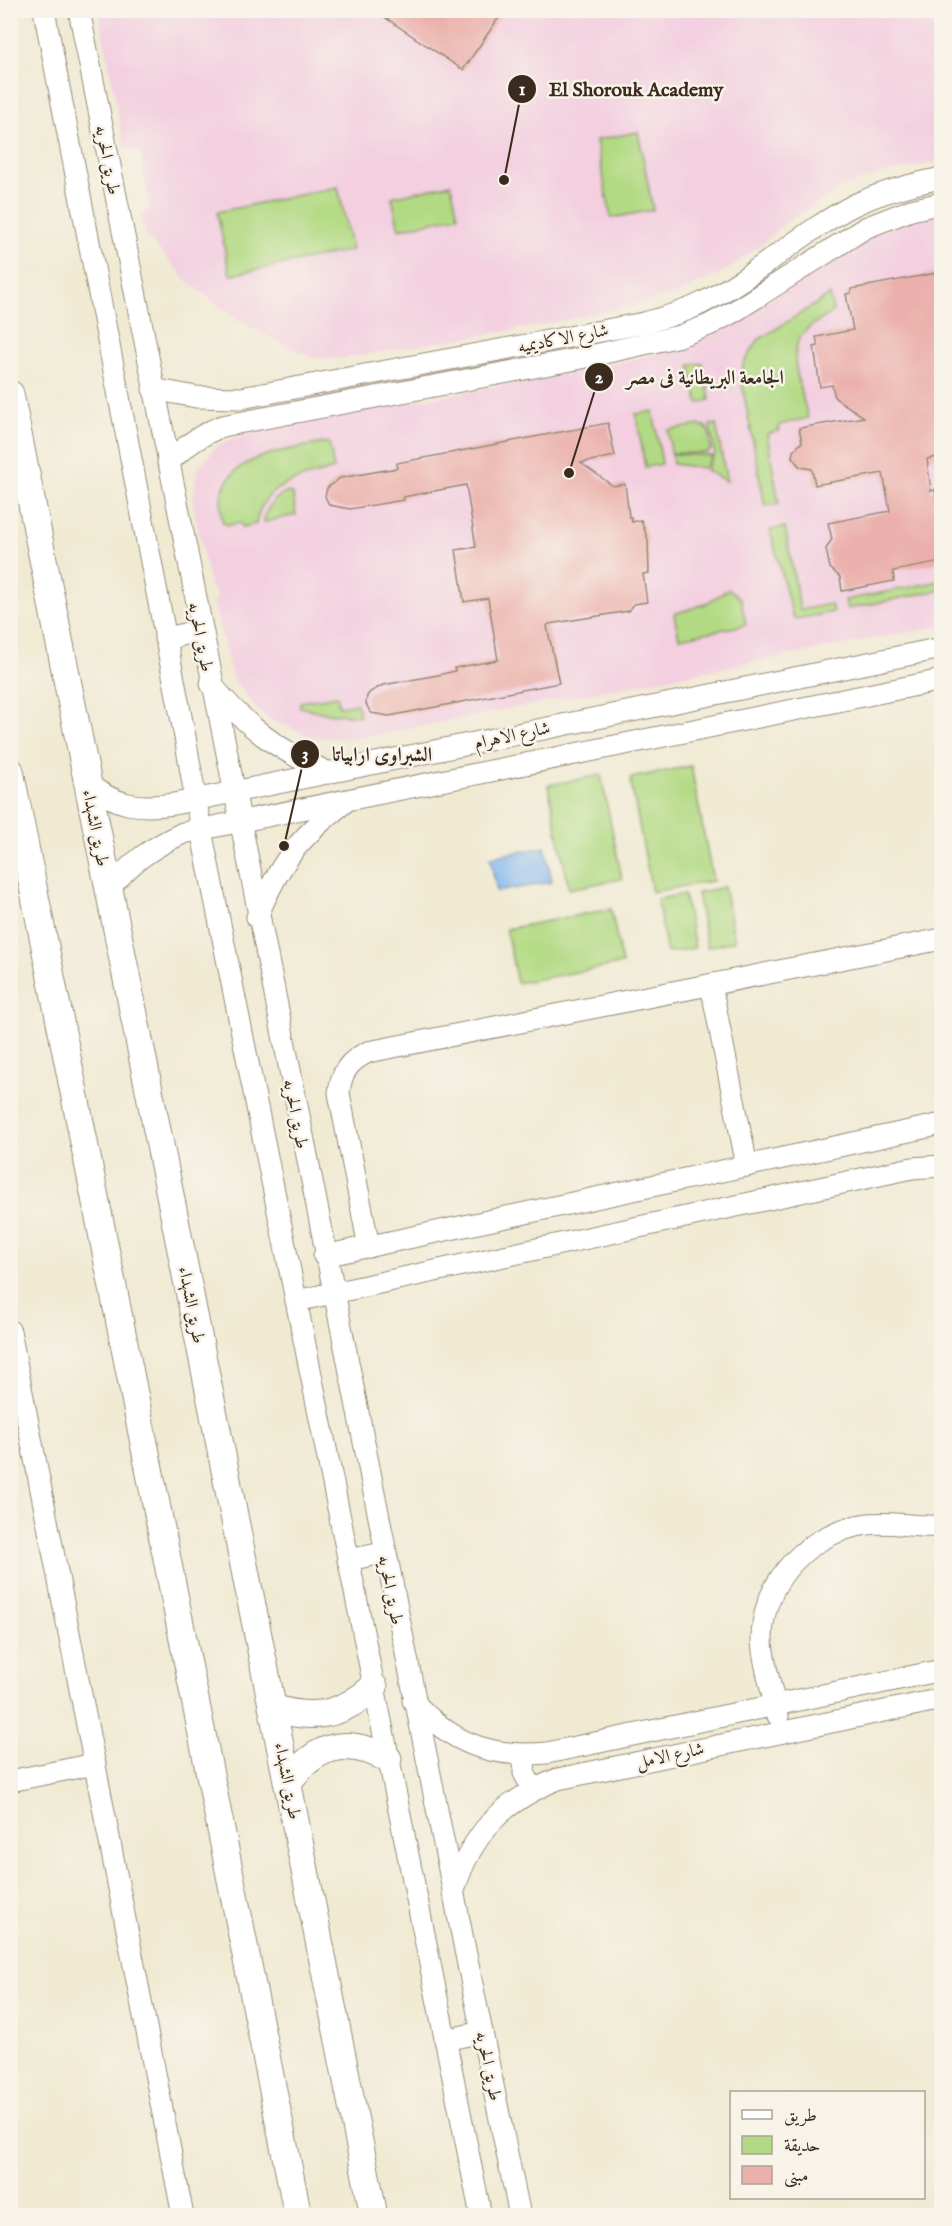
<svg xmlns="http://www.w3.org/2000/svg" width="952" height="2226" font-family="'IM FELL English',Amiri,serif">
<style>
.built{fill:#f3cfe0}
.green{fill:#b2da84;stroke:#768251;stroke-width:1.5}
.water{fill:#81b7ef;stroke:#5e7086;stroke-width:1.5}
.building{fill:#ebb0ab}
.lines{fill:none;stroke-linecap:round;stroke-linejoin:round}
.minor-casing{stroke:#968a78;stroke-width:23}
.major-casing{stroke:#968a78;stroke-width:29}
.minor{stroke:#fff;stroke-width:21}
.major{stroke:#fff;stroke-width:27}
.labels{text-anchor:middle;stroke-width:5;stroke-linejoin:round;paint-order:stroke}
.street-label{font-size:18px;fill:#3b2a1e;stroke:#f7f3e8}
.leader{fill:none;stroke:#3b2a1e;stroke-width:2}
.callout-dot{fill:#3b2a1e;stroke:#f7f3e8;stroke-width:2}
.mark-label{font-size:18px;text-anchor:middle;font-weight:bold;fill:#fff}
.callout-label{font-size:20px;text-anchor:middle;font-weight:bold;fill:#3b2a1e;stroke:#f7f3e8;stroke-width:5;stroke-linejoin:round;paint-order:stroke}
</style>
<rect width="100%" height="100%" fill="#f7f3e8"/>
<filter id="ink" filterUnits="userSpaceOnUse"><feTurbulence type="fractalNoise" baseFrequency=".0167" numOctaves="2"/><feDisplacementMap in="SourceGraphic" scale="12" xChannelSelector="R" yChannelSelector="G"/><feConvolveMatrix kernelMatrix="1 2 1 2 8 2 1 2 1" color-interpolation-filters="sRGB"/></filter>
<filter id="wash" filterUnits="userSpaceOnUse"><feTurbulence type="fractalNoise" baseFrequency=".008" numOctaves="4" result="noise"/><feDisplacementMap in="SourceGraphic" scale="24" xChannelSelector="R" yChannelSelector="G"/><feGaussianBlur stdDeviation="1.35" result="paint"/><feColorMatrix in="noise" values="0 0 0 0 0 0 0 0 0 0 0 0 0 0 0 0 0 1.4 0 .05"/><feComposite in="paint" operator="in"/></filter>
<g filter="url(#wash)">
<rect width="100%" height="100%" fill="#f0ead3"/>
<g class="built">
<polygon points="99,11 941,11 941,161 882,174 845,186 784,223 766,241 732,267 683,292 635,305 537,326 339,359 314,358 286,346 234,318 186,280 146,235 140,216 150,209 140,151 124,147"/>
<polygon points="941,212 941,626 359,738 326,738 310,736 272,721 256,709 232,677 213,600 217,599 215,589 211,589 194,510 193,497 197,469 215,448 228,440 257,431 623,362 691,344 710,336 871,236 911,220"/>
</g>
<g class="green">
<polygon points="638,132 653,210 611,218 596,140"/>
<polygon points="451,184 458,216 399,229 392,197"/>
<polygon points="338,187 352,250 230,275 217,212"/>
<path d="M830,295L833,312C824,318 813,324 805,331C784,349 803,394 808,418L779,425V431L767,434L779,504L765,506L742,384L743,364L758,340Z"/>
<polygon points="703,363 710,400 698,403 690,365"/>
<polygon points="653,411 662,464 645,467 636,414"/>
<polygon points="716,424 727,482 706,470 715,454 710,425"/>
<polygon points="699,425 700,427 705,426 709,432 711,450 706,453 671,453 668,430"/>
<path d="M329,442L334,469C299,480 263,482 256,524L242,527L241,523L228,525L223,523C207,454 282,452 329,442Z"/>
<polygon points="672,454 712,456 704,468 673,464"/>
<path d="M288,492L293,494L296,515L264,522C265,508 275,497 288,492Z"/>
<polygon points="785,527 800,610 831,604 833,612 797,619 793,617 770,530"/>
<polygon points="941,581 941,590 847,609 845,600"/>
<polygon points="729,589 741,599 746,625 679,638 674,614 705,604"/>
<polygon points="337,696 339,706 357,704 360,716 325,713 300,707 300,702"/>
<polygon points="691,766 713,881 652,892 630,778"/>
<polygon points="601,775 622,879 569,889 548,785"/>
<polygon points="724,887 735,941 707,947 697,893"/>
<polygon points="684,894 695,948 667,953 657,899"/>
<polygon points="611,909 622,964 517,983 506,929"/>
</g>
<polygon class="water" points="545,847 552,882 497,892 490,857"/>
<g id="blocks">
<g class="building">
<polygon points="374,10 504,10 463,70"/>
<polygon points="942,272 942,456 927,459 931,491 935,490 937,502 942,501 942,562 893,571 894,581 842,591 840,577 830,568 826,549 832,539 828,523 890,511 883,473 815,485 812,469 800,467 792,457 793,451 802,442 799,428 864,417 835,398 832,385 820,387 814,347 818,346 816,337 853,330 846,294 851,293 851,289"/>
<polygon points="608,423 615,456 581,463 613,486 625,484 629,517 631,517 632,522 641,520 648,540 649,573 643,574 647,602 634,604 629,611 549,624 547,626 559,683 389,716 371,713 366,704 367,696 370,692 383,685 438,675 455,671 454,668 498,660 488,598 464,602 456,550 476,547 466,485 403,497 404,500 350,509 329,505 325,496 327,488 340,478 397,468 397,463"/>
</g>
</g>
</g>
<g filter="url(#ink)">
<use href="#blocks" fill-opacity="0" stroke="#968a78" stroke-width="1.5"/>
<g class="lines">
<defs>
<g id="minor">
<polyline points="44,10 185,737 201,830 481,2216"/>
<path d="M79,10C224,746 367,1482 520,2216"/>
<path d="M153,389L196,397L241,398L644,323C663,318 682,313 700,304C755,277 800,233 854,205C882,192 911,184 942,178"/>
<path d="M168,463C184,446 200,435 222,426L577,359L680,336L709,325L735,311L865,228L911,210L942,203"/>
<polyline points="165,639 200,630"/>
<path d="M211,684C249,730 276,748 329,773"/>
<path d="M88,784C117,806 138,809 174,804L942,648"/>
<path d="M108,890C131,862 151,848 183,833L942,680"/>
<path d="M257,917C279,864 298,838 344,803"/>
<polyline points="711,985 747,1166"/>
<path d="M369,1247L339,1093C341,1072 349,1061 368,1052L942,939"/>
<polyline points="324,1256 942,1124"/>
<polyline points="296,1301 912,1168 942,1166"/>
<polyline points="10,1331 183,2216"/>
<polyline points="348,1560 383,1553"/>
<path d="M413,1701C452,1744 490,1758 547,1753L942,1670"/>
<path d="M778,1716C773,1695 762,1659 762,1639C762,1580 810,1531 868,1524C892,1521 917,1528 942,1526"/>
<polyline points="525,1755 524,1773 533,1789"/>
<polyline points="10,1781 95,1764"/>
<path d="M453,1893C471,1834 501,1802 558,1779L942,1699"/>
<polyline points="445,2040 482,2032"/>
</g>
<g id="major">
<polyline points="10,394 374,2216"/>
<polyline points="10,771 298,2216"/>
<path d="M273,1708C314,1721 342,1715 374,1687"/>
<path d="M288,1782C316,1745 346,1736 388,1759"/>
</g>
</defs>
<use href="#minor" class="minor-casing"/>
<use href="#major" class="major-casing"/>
<use href="#minor" class="minor"/>
<use href="#major" class="major"/>
</g>
</g>
<g class="labels">
<g class="street-label">
<text transform="translate(108 160) rotate(79)" y="6">طريق الحريه</text>
<text transform="translate(563 338) rotate(-11)" y="6">شارع الاكاديميه</text>
<text transform="translate(201 637) rotate(79)" y="6">طريق الحريه</text>
<text transform="translate(512 735) rotate(-12)" y="6">شارع الاهرام</text>
<text transform="translate(96 828) rotate(79)" y="6">طريق الشهداء</text>
<text transform="translate(296 1114) rotate(79)" y="6">طريق الحريه</text>
<text transform="translate(192 1305) rotate(79)" y="6">طريق الشهداء</text>
<text transform="translate(391 1590) rotate(79)" y="6">طريق الحريه</text>
<text transform="translate(670 1755) rotate(-12)" y="6">شارع الامل</text>
<text transform="translate(288 1781) rotate(79)" y="6">طريق الشهداء</text>
<text transform="translate(489 2066) rotate(78)" y="6">طريق الحريه</text>
</g>
</g>
<path class="leader" d="M504 180L522 89M569 473L599 377M284 846L305 754"/>
<g class="callout-dot">
<circle cx="504" cy="180" r="6"/>
<circle cx="569" cy="473" r="6"/>
<circle cx="284" cy="846" r="6"/>
<circle cx="522" cy="89" r="15"/>
<circle cx="599" cy="377" r="15"/>
<circle cx="305" cy="754" r="15"/>
</g>
<g class="mark-label">
<text x="522" y="95">1</text>
<text x="599" y="383">2</text>
<text x="305" y="760">3</text>
</g>
<g class="callout-label">
<text x="636" y="96">El Shorouk Academy</text>
<text x="705" y="384">الجامعة البريطانية فى مصر</text>
<text x="382" y="761">الشبراوى ارابياتا</text>
</g>
<rect width="952" height="2226" fill="none" stroke="#f7f3e8" stroke-width="36"/>
<rect x="730" y="2091" width="195" height="108" fill="#f7f3e8" stroke="#aca397" stroke-width="1.5"/>
<rect x="742" y="2110" width="30" height="9" fill="#ffffff" stroke="#aca397" stroke-width="1.5"/>
<text x="784" y="2121" font-size="18" fill="#3b2a1e">طريق</text>
<rect x="742" y="2136" width="30" height="18" fill="#b2da84" stroke="#aca397" stroke-width="1.5"/>
<text x="784" y="2151" font-size="18" fill="#3b2a1e">حديقة</text>
<rect x="742" y="2166" width="30" height="18" fill="#ebb0ab" stroke="#aca397" stroke-width="1.5"/>
<text x="784" y="2181" font-size="18" fill="#3b2a1e">مبنى</text>
</svg>
